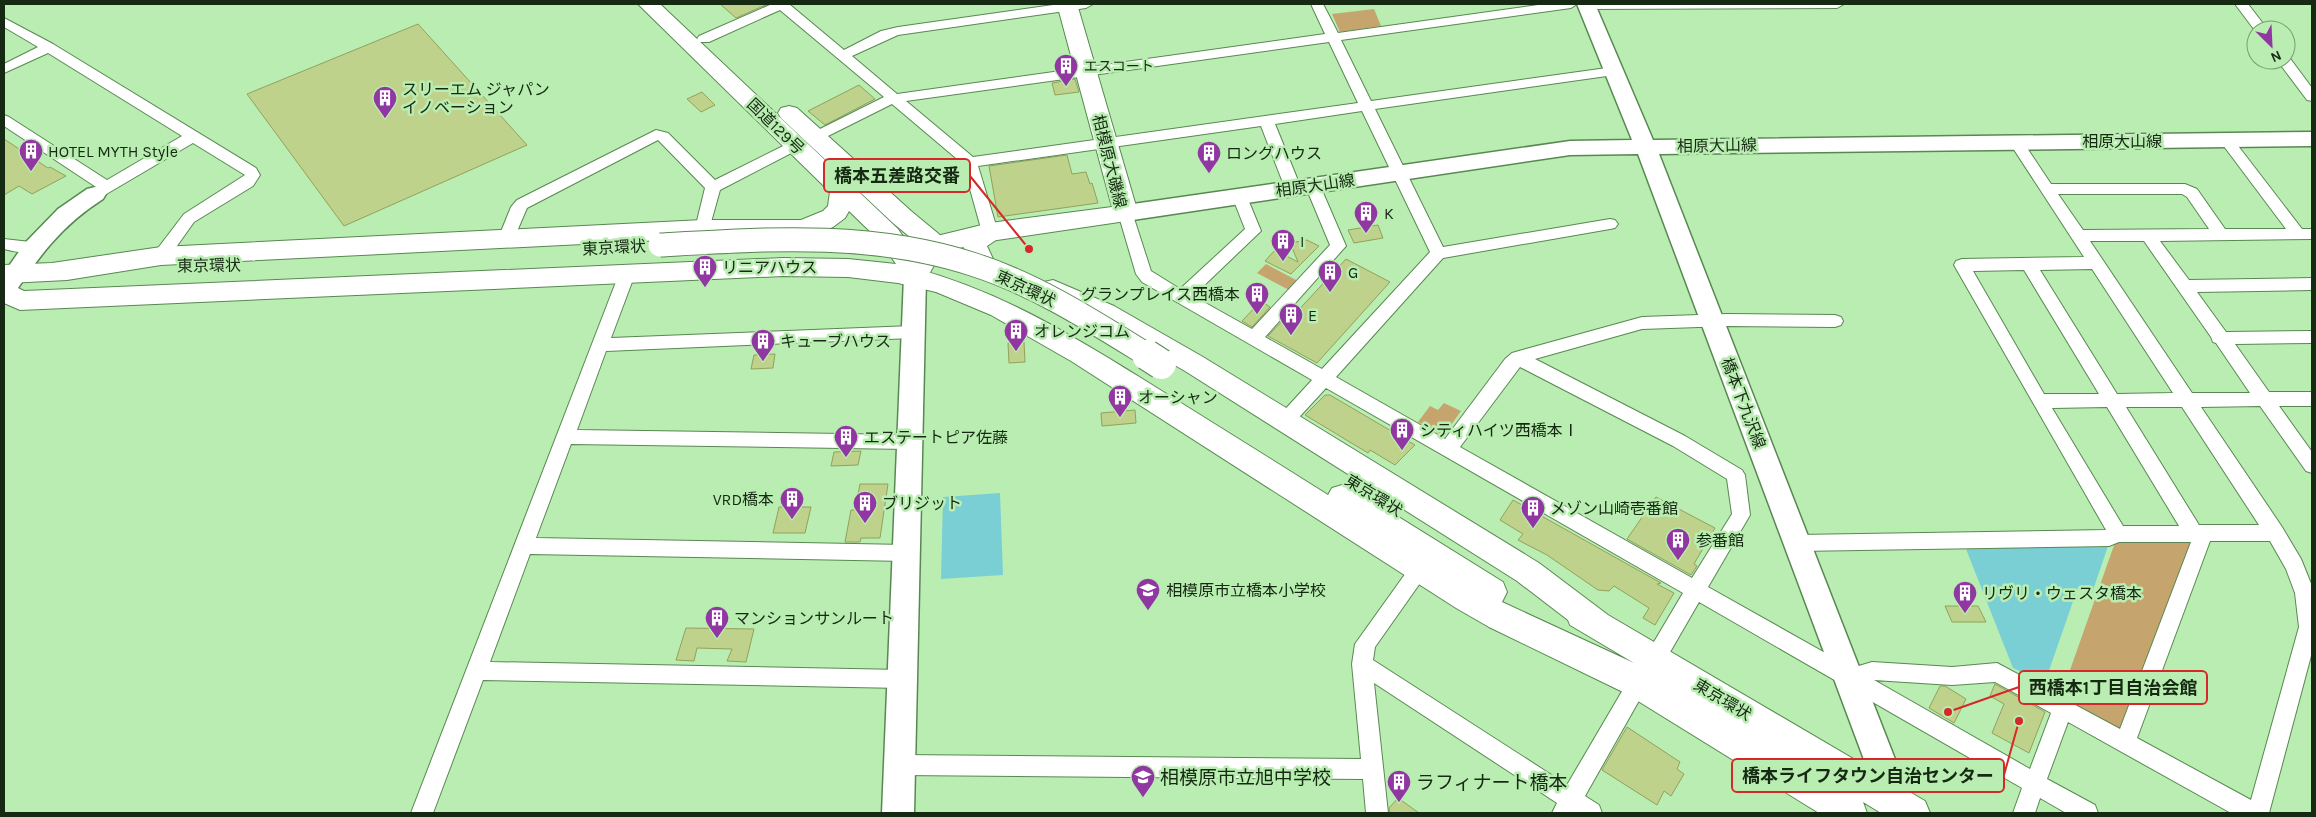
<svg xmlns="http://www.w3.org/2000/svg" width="2316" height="817" font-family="Karla,'Noto Sans JP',sans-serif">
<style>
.green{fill:#c5a56d}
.water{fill:#7acfd4}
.building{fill:#bfd28b;stroke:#90a25c}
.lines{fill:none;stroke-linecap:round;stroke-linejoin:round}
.street-casing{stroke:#588851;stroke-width:2}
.secondary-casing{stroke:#588851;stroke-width:3}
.primary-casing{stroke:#588851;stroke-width:2}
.highway-casing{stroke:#588851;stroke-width:2}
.street{fill:#fff;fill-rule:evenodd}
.secondary{fill:#fff;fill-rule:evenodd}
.primary{fill:#fff;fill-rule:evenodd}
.highway{fill:#fff;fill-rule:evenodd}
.highway-bridge-far1-casing{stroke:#588851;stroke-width:25;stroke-linecap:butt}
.highway-bridge-casing{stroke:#588851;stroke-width:32;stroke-linecap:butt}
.highway-bridge-far1{stroke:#fff;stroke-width:23}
.highway-bridge{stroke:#fff;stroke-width:30}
.labels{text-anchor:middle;stroke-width:5;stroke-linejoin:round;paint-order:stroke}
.far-poi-label{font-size:14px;fill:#162a13;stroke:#b9edb1;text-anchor:start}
.poi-label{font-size:16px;fill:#162a13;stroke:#b9edb1;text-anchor:start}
.street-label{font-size:16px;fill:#162a13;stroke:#b9edb1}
.near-poi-label{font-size:19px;fill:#162a13;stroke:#b9edb1;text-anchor:start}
.leader{fill:none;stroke:#d62828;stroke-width:2}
.callout-dot{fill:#d62828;stroke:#b9edb1;stroke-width:2}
.callout{fill:#b9edb1;stroke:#d62828;stroke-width:2}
.callout-label{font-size:18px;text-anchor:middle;font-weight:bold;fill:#162a13}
</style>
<rect width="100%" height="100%" fill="#b9edb1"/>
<g class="green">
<polygon points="1374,9 1381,26 1340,32 1332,14"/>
<polygon points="1266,264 1298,281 1289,290 1257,273"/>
<polygon points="1444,403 1461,411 1446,432 1439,433 1418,422 1430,406 1438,410"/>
<polygon points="2118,534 2194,534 2125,742 2057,707"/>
</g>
<g class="water">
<polygon points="1000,493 1003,575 941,579 943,497"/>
<polygon points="2108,546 2092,593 2078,587 2045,682 2013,668 1966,549"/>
</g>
<g class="building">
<polygon points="720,4 768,4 736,18"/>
<polygon points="418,24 527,145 344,226 247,94"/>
<polygon points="1075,79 1079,92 1055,95 1052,83"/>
<polygon points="859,85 875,99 825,125 808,111"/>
<polygon points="702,92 715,105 701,112 687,99"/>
<polygon points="4,139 48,168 50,167 66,176 32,194 19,186 4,195"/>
<polygon points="1067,155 1072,174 1086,172 1090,184 1092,183 1098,203 998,217 989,166"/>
<polygon points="1378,225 1383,238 1354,243 1348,230"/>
<polygon points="1307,240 1319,246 1291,274 1265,261 1275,250 1298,262 1290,243"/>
<polygon points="1346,259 1390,282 1317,363 1268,336 1287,316 1291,318"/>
<polygon points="1261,301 1270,307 1252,327 1242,321"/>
<polygon points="1024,342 1025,362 1009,363 1008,343"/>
<polygon points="775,354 773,368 751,369 754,355"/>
<polygon points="1325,395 1330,395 1415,445 1395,465 1370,450 1368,453 1305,415"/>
<polygon points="1135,410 1136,423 1102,426 1101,413"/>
<polygon points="861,451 858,465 831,466 834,452"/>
<polygon points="860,484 888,484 880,538 861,538 860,542 845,542 851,510 855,510"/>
<polygon points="1656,497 1715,528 1694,564 1697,566 1691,575 1627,539"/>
<polygon points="1513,500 1661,583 1657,584 1674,593 1655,625 1643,618 1649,608 1614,586 1609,591 1598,590 1547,555 1518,540 1523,534 1500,520"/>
<polygon points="779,507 811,507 805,533 773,533"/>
<polygon points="1945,606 1978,606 1986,622 1952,622"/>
<polygon points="686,628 754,629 746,662 727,661 732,649 697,648 694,661 676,660"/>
<polygon points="1995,684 2045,712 2029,753 1992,733 2004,704 1990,696"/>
<polygon points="1940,686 1945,686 1966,699 1954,723 1929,708"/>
<polygon points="1627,727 1680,762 1677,769 1684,774 1671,796 1664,791 1657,805 1602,770"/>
<polygon points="1398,798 1419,813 1390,813 1389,808"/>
</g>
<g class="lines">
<defs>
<g id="street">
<path d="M772,4H789L844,50L881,31L898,27L1060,4H1093L1086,8L898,35L852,56L897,94L1325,34L1311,4H1323L1338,33L1545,4H1577L1571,8L1341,40L1371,101L1614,67L1621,71L1614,75L1375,109L1443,247L1610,219L1615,220L1618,224L1615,228L1610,229L1443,258L1336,377L1445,439L1505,359L1512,353L1526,349L1642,317L1727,314L1835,315L1841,317L1843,321L1841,325L1835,327L1727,326L1642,329L1535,359L1685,436L1742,470L1745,475L1750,515L1708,587L1852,668L1872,662L1952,667L1997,663L2120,729L2191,542H2119L2109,546L1798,551L1791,549L1789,543L1791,537L1798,535L2106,530L1954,265L1956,261L1962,259L2084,257L2009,142L2011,139H2021L2051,184H2185L2197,189L2225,229H2286L2220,141L2222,138H2232L2302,229H2312V239L2160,241L2189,280L2312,278V290L2197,292L2226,332L2312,331V343L2235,344L2269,392H2312V406H2279L2312,452V473L2306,471L2260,406L2201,407L2282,527L2301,559L2312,586V652L2269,813H2231L2068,722L2047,779L2095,805L2098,813H2066L2040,798L2035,813H2013L2022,788L1699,602L1662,666L1655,668L1648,666L1645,659L1648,652L1683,593L1326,388L1291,426L1285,428L1279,426L1276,421L1279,416L1312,380L1142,282L1136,274L1118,213L1121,209H1131L1151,271L1180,289L1245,229L1232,196L1235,192H1245L1261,231L1193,296L1252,329L1330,245L1305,185L1308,181H1318L1346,246L1265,337L1322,369L1430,252L1362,111L1275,124L1301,188L1298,192H1288L1285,188L1261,126L978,166L998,232L996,236H984L982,232L963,164L892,104L820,140H810L808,137L810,134L884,97L780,10L709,42H699L697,39L699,36ZM1329,42L1358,103L973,157L906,101ZM2058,194H2182L2187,197L2209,229L2083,230ZM2090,241H2144L2211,337L2213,342L2216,343L2250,393H2192ZM2092,269L2173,393L2117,394L2040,270ZM2024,270L2099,394H2044L1973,271ZM1520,367L1673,446L1727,479L1732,514L1692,578L1460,447ZM2107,407L2179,526H2123L2052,408ZM2126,407H2182L2259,525H2199ZM2210,541H2270L2286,569L2295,593L2299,627L2251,800L2137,738ZM1874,680L1952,685L1995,682L2051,713L2030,769Z"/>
<polygon points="1580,4 1844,4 1837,8 1586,9 1581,8"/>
<polygon points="2235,4 2248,4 2268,30 2256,30 2256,32"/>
<polygon points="4,18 53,44 256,168 260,175 253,186 194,222 167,260 161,262 155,260 153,256 155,252 184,214 245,175 193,143 103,196 93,196 90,192 96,187 4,126 4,115 9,117 107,180 182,136 48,53 4,73 4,64 38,47 4,27"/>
<polygon points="2286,56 2289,57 2312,88 2312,101 2307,100 2277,60 2286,60"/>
<polygon points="656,130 668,133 715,180 791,142 801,142 803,145 801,148 720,190 708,233 698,233 695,229 705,188 658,140 527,208 512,243 500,243 498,239 511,207 517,200"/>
<path d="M4,239L39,243L41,247L39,251C27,254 15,252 4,249Z"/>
<polygon points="627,268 633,270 635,274 611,338 912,326 918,328 920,332 918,336 912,338 606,351 577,430 908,435 914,437 917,442 914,447 908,449 571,444 536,538 906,545 913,547 916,553 913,559 906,561 530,554 490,662 902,670 909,672 912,679 909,686 902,688 483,680 433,813 411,813 619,274 621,270"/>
<polygon points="1420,561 1427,563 1430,569 1375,647 1373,660 1567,785 1631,676 1638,674 1645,676 1648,683 1645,690 1585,796 1599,805 1602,813 1552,813 1557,803 1374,683 1388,813 1366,813 1363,779 900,775 892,772 889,765 892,758 900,755 1361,759 1352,664 1355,644 1413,563"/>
</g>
<g id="secondary">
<polygon points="1577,4 1595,4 1653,140 2312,132 2312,146 1659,154 1916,813 1884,813 1638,154 1570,155 1126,221 1118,218 1115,213 1118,208 1126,205 1570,141 1632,140"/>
<path d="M95,187L103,189L106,194L103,199C61,226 39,256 12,297L4,299V273L25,243L58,209L87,189Z"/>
<polygon points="915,269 923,271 926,277 914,813 882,813 904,277 907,271"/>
</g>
<polygon id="primary" points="1057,4 1077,4 1138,213 1135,219 1126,221 990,241 955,249 946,252 937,260 924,283 915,286 906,283 902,277 918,248 928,240 941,235 990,223 1112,207"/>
<g id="highway">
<path d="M638,4H660L898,229L921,263L917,269C1001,292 1068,333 1141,378C1204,417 1266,456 1328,495L1332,488L1342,485L1352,488L1503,582L1507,592L1502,602L1634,663L1570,625L1568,620L1517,581L1185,371L1096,320L1044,296L1040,289L1044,282L1053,280L1114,306L1203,357L1539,563L1608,615L1925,801L1930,813H1881L1863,802L1867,813H1819L1625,693L1489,627L1456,608L1071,361L991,315L936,292L898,283L848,277L783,276L20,310L4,303V265L52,263L161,247L703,220H801L823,211L828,206L830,192ZM849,211L880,241L896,264L848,259L783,258L24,291L8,283L67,280L161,265L703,238H807L833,227L845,218Z"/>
<polygon points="789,106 797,108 911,211 946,240 949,246 946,252 937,255 928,252 893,223 781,118 778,113 781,108"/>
<path d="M990,223L999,226L1002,232L999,238L987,246L993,259L990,265L981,268L972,265L963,246C969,233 976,227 990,223Z"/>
</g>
</defs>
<use href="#street" class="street-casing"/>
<use href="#secondary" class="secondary-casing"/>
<use href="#primary" class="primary-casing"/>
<use href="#highway" class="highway-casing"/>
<use href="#street" class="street"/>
<use href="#secondary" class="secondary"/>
<use href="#primary" class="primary"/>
<use href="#highway" class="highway"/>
<defs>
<path id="highway-bridge-far1" d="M660,245C766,239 873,231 975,265C1037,285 1094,322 1149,356"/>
<polyline id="highway-bridge" points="1147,355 1161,364"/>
</defs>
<use href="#highway-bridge-far1" class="highway-bridge-far1-casing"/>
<use href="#highway-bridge" class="highway-bridge-casing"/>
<use href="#highway-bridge-far1" class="highway-bridge-far1"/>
<use href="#highway-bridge" class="highway-bridge"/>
</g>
<defs>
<symbol id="building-pin" viewBox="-11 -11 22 30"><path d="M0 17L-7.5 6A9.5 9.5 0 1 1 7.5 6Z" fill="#9137a2" stroke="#b9edb1"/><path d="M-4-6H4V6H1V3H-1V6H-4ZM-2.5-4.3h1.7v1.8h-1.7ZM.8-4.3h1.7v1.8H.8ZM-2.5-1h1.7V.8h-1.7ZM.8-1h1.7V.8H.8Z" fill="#fff"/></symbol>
<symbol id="school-pin" viewBox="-11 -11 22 30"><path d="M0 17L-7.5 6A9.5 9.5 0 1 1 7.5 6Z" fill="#9137a2" stroke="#b9edb1"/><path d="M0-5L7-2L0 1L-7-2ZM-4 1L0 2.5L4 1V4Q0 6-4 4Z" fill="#fff"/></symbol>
</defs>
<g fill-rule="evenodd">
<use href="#building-pin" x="1052" y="52" width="28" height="38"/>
<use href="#building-pin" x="371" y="84" width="28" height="38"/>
<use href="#building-pin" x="17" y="137" width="28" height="38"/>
<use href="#building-pin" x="1195" y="139" width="28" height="38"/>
<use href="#building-pin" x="1352" y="199" width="28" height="38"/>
<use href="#building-pin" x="1269" y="227" width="28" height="38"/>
<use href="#building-pin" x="691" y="253" width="28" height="38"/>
<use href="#building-pin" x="1316" y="258" width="28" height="38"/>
<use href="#building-pin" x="1243" y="280" width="28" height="38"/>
<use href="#building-pin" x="1277" y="301" width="28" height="38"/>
<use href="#building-pin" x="1002" y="317" width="28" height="38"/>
<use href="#building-pin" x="749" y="327" width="28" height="38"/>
<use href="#building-pin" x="1106" y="383" width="28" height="38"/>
<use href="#building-pin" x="1388" y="416" width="28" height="38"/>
<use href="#building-pin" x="832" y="423" width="28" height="38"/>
<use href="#building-pin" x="778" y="485" width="28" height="38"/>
<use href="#building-pin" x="851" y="489" width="28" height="38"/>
<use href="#building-pin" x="1519" y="494" width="28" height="38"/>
<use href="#building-pin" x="1664" y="526" width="28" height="38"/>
<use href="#school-pin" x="1134" y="576" width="28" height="38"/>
<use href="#building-pin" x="1951" y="579" width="28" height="38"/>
<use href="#building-pin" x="703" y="604" width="28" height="38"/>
<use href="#school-pin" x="1129" y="763" width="28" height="38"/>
<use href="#building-pin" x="1385" y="768" width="28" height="38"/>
</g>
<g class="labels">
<g class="far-poi-label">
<text x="1084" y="71">エスコート</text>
</g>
<g class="poi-label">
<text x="402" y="95">スリーエム ジャパン<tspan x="402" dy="18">イノベーション</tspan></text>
<text x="48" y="157">HOTEL MYTH Style</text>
<text x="1226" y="159">ロングハウス</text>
<text x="1384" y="219">K</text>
<text x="1300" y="247">I</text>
<text x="722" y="273">リニアハウス</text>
<text x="1348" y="278">G</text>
<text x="1240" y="300" text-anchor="end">グランプレイス西橋本</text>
<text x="1308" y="321">E</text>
<text x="1034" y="337">オレンジコム</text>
<text x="780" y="347">キューブハウス</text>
<text x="1138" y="403">オーシャン</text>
<text x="1420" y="436">シティハイツ西橋本Ⅰ</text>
<text x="864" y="443">エステートピア佐藤</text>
<text x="774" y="505" text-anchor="end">VRD橋本</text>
<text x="882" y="509">ブリジット</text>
<text x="1550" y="514">メゾン山崎壱番館</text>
<text x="1696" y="546">参番館</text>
<text x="1166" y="596">相模原市立橋本小学校</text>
<text x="1982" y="599">リヴリ・ウェスタ橋本</text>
<text x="734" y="624">マンションサンルート</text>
</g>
<g class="street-label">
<text transform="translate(776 126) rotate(44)" y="6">国道129号</text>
<text x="2122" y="147">相原大山線</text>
<text transform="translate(1717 145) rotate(-1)" y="6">相原大山線</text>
<text transform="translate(1110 161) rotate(76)" y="6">相模原大磯線</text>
<text transform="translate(1315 185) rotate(-8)" y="6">相原大山線</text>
<text transform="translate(614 247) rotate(-3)" y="6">東京環状</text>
<text transform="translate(209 265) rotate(-1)" y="6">東京環状</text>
<text transform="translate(1026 288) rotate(25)" y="6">東京環状</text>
<text transform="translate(1744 403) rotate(69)" y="6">橋本下九沢線</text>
<text transform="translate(1374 495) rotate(32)" y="6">東京環状</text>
<text transform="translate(1723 699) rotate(31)" y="6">東京環状</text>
</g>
<g class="near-poi-label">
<text x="1160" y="784">相模原市立旭中学校</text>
<text x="1416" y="789">ラフィナート橋本</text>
</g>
</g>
<path class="leader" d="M1029 249L970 176M1948 712L2019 687M2019 721L2004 775"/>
<g class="callout-dot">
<circle cx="1029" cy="249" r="5"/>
<circle cx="1948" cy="712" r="5"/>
<circle cx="2019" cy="721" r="5"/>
</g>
<g class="callout">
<rect x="824" y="159" width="146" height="33" rx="5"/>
<rect x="2019" y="671" width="188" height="33" rx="5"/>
<rect x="1732" y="759" width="272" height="33" rx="5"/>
</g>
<g class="callout-label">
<text x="897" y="182">橋本五差路交番</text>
<text x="2113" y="694">西橋本1丁目自治会館</text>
<text x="1868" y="782">橋本ライフタウン自治センター</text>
</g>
<rect width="2316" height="817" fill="none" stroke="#162a13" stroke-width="10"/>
<g transform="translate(2271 45) rotate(156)"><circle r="24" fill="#b9edb1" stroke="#789f72"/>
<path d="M0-4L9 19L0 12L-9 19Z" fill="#9137a2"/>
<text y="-8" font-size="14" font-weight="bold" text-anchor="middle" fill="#162a13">N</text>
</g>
</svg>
